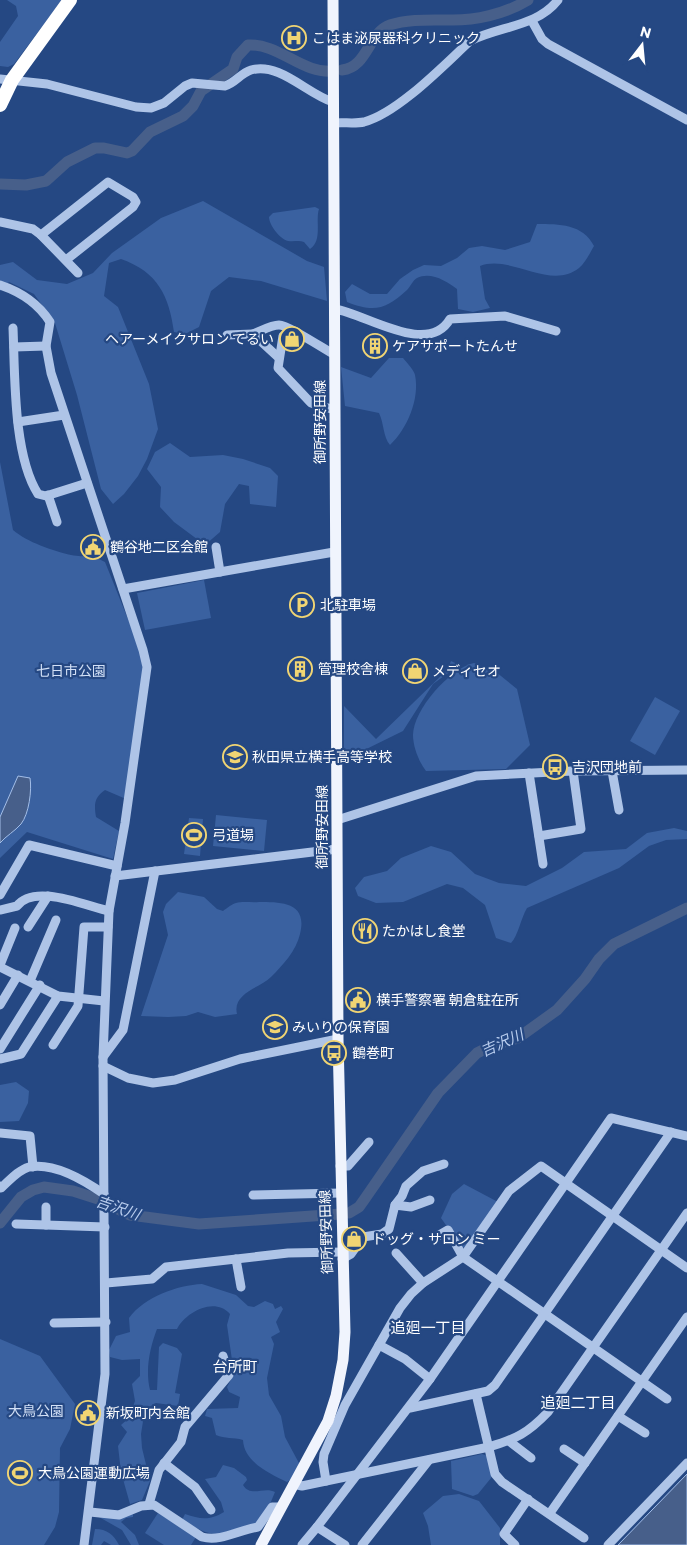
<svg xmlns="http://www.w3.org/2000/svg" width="687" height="1545" font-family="Commissioner,'Noto Sans JP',sans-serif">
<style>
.green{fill:#3a61a0}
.water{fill:#475f8a;stroke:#a3bee8}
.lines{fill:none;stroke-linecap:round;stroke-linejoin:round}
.river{stroke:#475f8a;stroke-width:11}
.minor{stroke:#aec4e7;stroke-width:9}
.major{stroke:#f0f4fd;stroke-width:11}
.highway{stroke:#fff;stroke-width:14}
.labels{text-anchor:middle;stroke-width:4.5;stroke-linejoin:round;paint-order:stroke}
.poi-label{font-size:14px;fill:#fff;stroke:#254883;text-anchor:start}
.street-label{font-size:14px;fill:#fff;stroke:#254883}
.park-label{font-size:14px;fill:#d2e0f6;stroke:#254883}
.water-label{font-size:15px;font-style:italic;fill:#baceef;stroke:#254883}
.neighbourhood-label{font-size:15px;fill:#fff;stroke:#254883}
</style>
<rect width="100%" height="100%" fill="#254883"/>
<g class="green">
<polygon points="7,0 62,0 14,64 8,67 0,66 0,42 18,16 16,6"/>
<path d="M203,201L307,261L324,267L327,301L261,281L229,277L211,291L199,327L185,334L174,332C169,296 158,272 121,259L109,263L104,296L118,307L149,384L158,429L147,459L138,476L124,494L113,504L101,489L77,395L55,323L34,294L9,282L0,291V265L13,262L37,280L67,284L93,273L112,253L161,218Z"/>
<path d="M315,207L319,209C315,221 323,240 310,249L304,242C299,240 294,242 288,241C280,239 269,225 269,217L273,213Z"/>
<path d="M537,224C559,224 583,224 594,246C590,253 585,263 579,268C550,291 511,254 480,266L485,299L490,308L473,312L458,309L457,289C447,281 430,271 417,278C413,280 410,287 407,290C386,309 375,313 347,302L345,292L352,284L370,294H387L400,279L413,270L424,265L441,266L457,258L469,248L482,246L505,250L530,242Z"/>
<path d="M389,358H403C407,363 414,370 415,375C420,399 407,429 390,445C383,437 384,423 379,413L345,406L341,367L371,378Z"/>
<polygon points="170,443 190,457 223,455 243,459 270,468 278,476 276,507 250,504 249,486 239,484 225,504 220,532 205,545 174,522 160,507 161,487 147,469 155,452"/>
<path d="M0,462L13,530C27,542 53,551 71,555C86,558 91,554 105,562L138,644L143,668L126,799L105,790C94,798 94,804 96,817L119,831L113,859L27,832L0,858Z"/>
<polygon points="204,580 211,618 145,630 137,593"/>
<polygon points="451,661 459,665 433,684 403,731 344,760 344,706 376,739 448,669"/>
<path d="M474,663L496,672L517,689L530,745L506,769L426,771C419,762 413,747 413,735C413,710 450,668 474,663Z"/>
<polygon points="655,697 680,711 655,755 630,741"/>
<polygon points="216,815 267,820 264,851 213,846"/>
<polygon points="189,818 203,819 200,856 184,854"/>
<path d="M674,828L687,831V839L666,840L649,846L619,868L527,908C521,918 518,936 511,943L496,938L485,905L463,888L447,884L403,902L376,903L358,896L355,888L364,877L387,871L401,858L431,846L451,852L475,874L499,883L526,886L562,868L584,852L626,849L647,833Z"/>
<path d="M178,892L204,897L217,909L223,911C227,908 232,904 236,903C243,901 252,903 259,902C281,902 308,902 300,934C296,951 283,965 271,977C260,988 232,993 237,1014L215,1017L198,1012L186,1016L168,1017L141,1016L168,935L163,912L166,904Z"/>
<polygon points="16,1082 29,1091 28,1103 19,1121 0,1122 0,1085"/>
<polygon points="464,1184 498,1202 467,1247 462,1248 441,1218 452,1194"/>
<path d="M202,1284L236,1295L248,1306L254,1307L265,1301L273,1304L275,1309L281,1306L283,1309L276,1322L280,1332L271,1337L274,1344L267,1378L269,1395L281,1416L285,1437L300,1465L293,1478L287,1482C269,1473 244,1462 243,1440C233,1437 225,1439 216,1435L212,1418L205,1416L207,1409L238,1408L240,1397L229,1392L227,1387L234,1374L227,1325L230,1314C214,1296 185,1313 177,1329H157C150,1347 145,1370 150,1390H157L159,1347L163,1343L177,1348L182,1354L175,1393L180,1394L178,1406L156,1403L149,1407L144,1415L141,1434L142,1448L150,1481L142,1500L130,1504L121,1472L118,1446L127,1432L121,1425L129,1418L135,1401L132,1384L140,1376V1359L122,1360L110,1357L109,1350L116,1336L130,1332L129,1318C144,1297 178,1285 202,1284Z"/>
<polygon points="0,1339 40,1356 75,1404 70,1429 60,1448 59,1512 55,1527 44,1545 0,1545"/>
<polygon points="482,1454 488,1456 492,1472 491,1478 478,1494 473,1496 452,1489 451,1461"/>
<path d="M223,1465L234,1468L246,1477L247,1480L243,1485C251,1498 264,1486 275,1492L270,1504L259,1523C222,1534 217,1542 182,1520L185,1514C200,1519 209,1521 224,1512L221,1502L205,1479L216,1477Z"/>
<polygon points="459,1494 479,1501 500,1528 500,1545 431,1545 428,1526 423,1513 443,1496"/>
<polygon points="158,1513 196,1537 191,1545 164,1545 145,1533"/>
<polygon points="133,1514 133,1517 126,1518 121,1522 135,1535 139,1545 131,1545 122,1530 99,1517"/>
<path d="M95,1529C107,1529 114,1535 119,1545H111L104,1541L101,1545H92Z"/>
</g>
<g class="water">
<path d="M18,776L30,778C32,790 29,814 21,824C15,831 6,836 0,843V817Z"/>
<polygon points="687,1474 687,1545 618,1545"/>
</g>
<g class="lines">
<g class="river">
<path d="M342,70C368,67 368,33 390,25C407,19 430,20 447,20C475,21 505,14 528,0"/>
<path d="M0,184L26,185L46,181L67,162L95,148H104L127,153L132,151L150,132L183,116L193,106L201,91L233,69L237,57L248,45C279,43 303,75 334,71"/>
<polyline points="349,1213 359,1207 364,1200 438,1093 477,1053 491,1046 518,1038 557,1010 585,979 599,959 614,944 687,908"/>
<polyline points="0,1223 21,1197 33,1190 44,1187 73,1191 98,1199 130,1215 199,1224 341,1214"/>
</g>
<g class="minor">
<polyline points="532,21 542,39 548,44 687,120"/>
<path d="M0,79L47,84L136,107L151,108L164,103L185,86L192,83L225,86C235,83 241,73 251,70C280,62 307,94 333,102"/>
<path d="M334,123C343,122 355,124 364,122C398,113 444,65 470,41C499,26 537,27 558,0"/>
<polyline points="0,222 33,229 41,235 108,182 133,197 136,202 133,207 66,260"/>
<polyline points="41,235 78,273"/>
<path d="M0,285C21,292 38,303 50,322L46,346L51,373L143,650L147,667L125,823L109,911L103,1057L105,1374L84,1545"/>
<path d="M335,309C366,314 428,357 450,319L505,316L556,331"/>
<path d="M13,328C15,374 13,455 38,494L46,496L87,483"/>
<polyline points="293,331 283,336 278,368 311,403 335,410"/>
<path d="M253,334C261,331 271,325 279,325C288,325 324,349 335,355"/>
<polyline points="227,335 253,334 279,358"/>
<polyline points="14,347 46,346"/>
<polyline points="18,422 64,415"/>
<polyline points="48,495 57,522"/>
<polyline points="216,547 220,572"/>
<polyline points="123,589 334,552"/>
<polyline points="612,771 619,810"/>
<polyline points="529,773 543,864"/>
<polyline points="337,820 476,776 573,771 687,770"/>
<polyline points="539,836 581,829 573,771"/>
<polyline points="115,876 337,849"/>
<polyline points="0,895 29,845 117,866"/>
<path d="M0,910L17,906C34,883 86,906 109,911"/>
<polyline points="28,927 48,896"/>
<polyline points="0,965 15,928"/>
<polyline points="0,967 58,996 104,1001"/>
<polyline points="30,981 56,920"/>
<polyline points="0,1005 18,975"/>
<polyline points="53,1045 78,1006 84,927 108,927"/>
<polyline points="0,1049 40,985"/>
<polyline points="103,1057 123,1030 155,871"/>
<polyline points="0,1059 21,1054 58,996"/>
<polyline points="103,1066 128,1078 153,1083 175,1080 240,1059 338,1039"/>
<polyline points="0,1133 30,1136 33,1167"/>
<polyline points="340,1166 348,1166 369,1142"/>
<path d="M0,1186L1,1188C9,1181 18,1170 29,1167C54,1162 84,1180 104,1194"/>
<polyline points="253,1195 340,1193"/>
<polyline points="395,1205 411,1207 430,1200"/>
<polyline points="16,1224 105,1227"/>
<polyline points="46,1225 46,1207"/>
<polyline points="436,1237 448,1230 463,1257 667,1399"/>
<polyline points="396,1253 423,1283"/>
<polyline points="236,1259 241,1287"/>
<polyline points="342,1259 351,1254 363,1237 382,1234 389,1229 395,1205 402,1196 406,1186 423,1171 444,1164"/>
<polyline points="106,1283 152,1279 166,1267 288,1253 342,1252"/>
<polyline points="54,1323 106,1322"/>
<polyline points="379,1345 405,1359 430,1379"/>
<polyline points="476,1394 495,1474 502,1482 584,1538"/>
<polyline points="410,1408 488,1391 495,1385 671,1132"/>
<polyline points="618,1416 645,1433"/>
<polyline points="509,1441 531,1458"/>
<polyline points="564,1449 585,1463"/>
<polyline points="164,1463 195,1487 211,1510"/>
<polyline points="326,1481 323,1462 324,1454 345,1405 400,1308 411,1294 423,1283 463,1257 509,1191 541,1166 687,1268"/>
<path d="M293,1484L302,1486L326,1481L489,1447C516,1439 528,1433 548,1412L687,1213"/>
<polyline points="149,1504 159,1470 181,1442 185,1427 229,1375 223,1356"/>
<path d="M90,1512L119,1515L141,1506L154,1505L202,1537C221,1542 239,1530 258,1527L272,1507H281"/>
<polyline points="550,1513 687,1317"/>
<polyline points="302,1545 317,1527"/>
<polyline points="345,1545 317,1527 430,1379 611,1118 687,1136"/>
<polyline points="362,1545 429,1460"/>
<polyline points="515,1545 504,1534 528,1499"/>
<polyline points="608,1545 687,1463"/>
</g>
<polyline class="major" points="261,1545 328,1421 336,1396 343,1360 345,1332 338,1039 333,0"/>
<polyline class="highway" points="0,105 12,80 70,0"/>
</g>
<defs>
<symbol id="hospital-ring" viewBox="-11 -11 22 22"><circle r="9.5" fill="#254883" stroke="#f1d573" stroke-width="1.5"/><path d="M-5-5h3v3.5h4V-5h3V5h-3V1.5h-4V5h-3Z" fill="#f1d573"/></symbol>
<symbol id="shop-ring" viewBox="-11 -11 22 22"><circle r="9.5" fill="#254883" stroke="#f1d573" stroke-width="1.5"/><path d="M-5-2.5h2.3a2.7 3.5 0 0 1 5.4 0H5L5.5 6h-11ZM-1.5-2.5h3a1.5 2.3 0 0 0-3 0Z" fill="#f1d573"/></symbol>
<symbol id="building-ring" viewBox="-11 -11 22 22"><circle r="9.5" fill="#254883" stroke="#f1d573" stroke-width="1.5"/><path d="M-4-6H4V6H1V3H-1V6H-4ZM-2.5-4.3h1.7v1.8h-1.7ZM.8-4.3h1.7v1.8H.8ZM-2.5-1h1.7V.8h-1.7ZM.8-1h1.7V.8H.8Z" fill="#f1d573"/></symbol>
<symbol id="civic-ring" viewBox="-11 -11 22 22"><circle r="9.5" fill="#254883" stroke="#f1d573" stroke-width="1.5"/><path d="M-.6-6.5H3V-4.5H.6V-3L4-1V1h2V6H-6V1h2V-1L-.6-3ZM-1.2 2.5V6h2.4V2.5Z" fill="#f1d573"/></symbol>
<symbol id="parking-ring" viewBox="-11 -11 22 22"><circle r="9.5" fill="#254883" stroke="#f1d573" stroke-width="1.5"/><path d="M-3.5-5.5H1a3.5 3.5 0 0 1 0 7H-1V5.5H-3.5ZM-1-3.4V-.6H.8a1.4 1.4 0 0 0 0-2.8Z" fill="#f1d573"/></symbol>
<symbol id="school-ring" viewBox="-11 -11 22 22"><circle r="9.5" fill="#254883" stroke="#f1d573" stroke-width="1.5"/><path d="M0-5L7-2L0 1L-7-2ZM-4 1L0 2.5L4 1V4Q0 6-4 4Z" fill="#f1d573"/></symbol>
<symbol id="bus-ring" viewBox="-11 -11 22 22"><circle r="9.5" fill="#254883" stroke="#f1d573" stroke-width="1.5"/><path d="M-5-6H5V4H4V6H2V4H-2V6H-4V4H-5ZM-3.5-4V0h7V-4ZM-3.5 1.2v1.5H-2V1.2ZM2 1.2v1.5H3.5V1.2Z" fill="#f1d573"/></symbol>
<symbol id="stadium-ring" viewBox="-11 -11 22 22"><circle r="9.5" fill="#254883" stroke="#f1d573" stroke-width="1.5"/><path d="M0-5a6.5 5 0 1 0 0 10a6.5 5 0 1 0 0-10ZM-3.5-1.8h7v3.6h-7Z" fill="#f1d573"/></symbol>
<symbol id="restaurant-ring" viewBox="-11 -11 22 22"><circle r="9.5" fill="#254883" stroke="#f1d573" stroke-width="1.5"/><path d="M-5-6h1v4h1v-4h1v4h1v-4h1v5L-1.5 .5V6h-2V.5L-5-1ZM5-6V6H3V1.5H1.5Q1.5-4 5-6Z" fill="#f1d573"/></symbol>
</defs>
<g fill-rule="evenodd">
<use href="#hospital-ring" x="280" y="24" width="28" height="28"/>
<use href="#shop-ring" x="278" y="325" width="28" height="28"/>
<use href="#building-ring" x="361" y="332" width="28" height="28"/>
<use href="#civic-ring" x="79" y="533" width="28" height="28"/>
<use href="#parking-ring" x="288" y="591" width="28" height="28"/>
<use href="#building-ring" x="286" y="655" width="28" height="28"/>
<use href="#shop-ring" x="401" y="657" width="28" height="28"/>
<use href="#school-ring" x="221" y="743" width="28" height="28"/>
<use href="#bus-ring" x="541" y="753" width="28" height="28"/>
<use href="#stadium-ring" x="180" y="821" width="28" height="28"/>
<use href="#restaurant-ring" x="351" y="917" width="28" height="28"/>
<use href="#civic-ring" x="344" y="986" width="28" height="28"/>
<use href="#school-ring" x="261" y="1013" width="28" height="28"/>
<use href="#bus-ring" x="320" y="1039" width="28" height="28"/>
<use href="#shop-ring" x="340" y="1225" width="28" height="28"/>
<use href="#civic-ring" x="74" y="1399" width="28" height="28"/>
<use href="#stadium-ring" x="6" y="1459" width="28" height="28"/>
</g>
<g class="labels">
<g class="poi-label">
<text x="312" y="43">こはま泌尿器科クリニック</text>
<text x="274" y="344" text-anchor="end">ヘアーメイクサロン てるい</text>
<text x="392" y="351">ケアサポートたんせ</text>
<text x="110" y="552">鶴谷地二区会館</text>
<text x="320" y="610">北駐車場</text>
<text x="318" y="674">管理校舎棟</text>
<text x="432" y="676">メディセオ</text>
<text x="252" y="762">秋田県立横手高等学校</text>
<text x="572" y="772">吉沢団地前</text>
<text x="212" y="840">弓道場</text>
<text x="382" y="936">たかはし食堂</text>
<text x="376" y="1005">横手警察署 朝倉駐在所</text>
<text x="292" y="1032">みいりの保育園</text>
<text x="352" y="1058">鶴巻町</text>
<text x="372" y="1244">ドッグ・サロン ミー</text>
<text x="106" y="1418">新坂町内会館</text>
<text x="38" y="1478">大鳥公園運動広場</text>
</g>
<g class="street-label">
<text transform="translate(320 422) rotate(-90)" y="5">御所野安田線</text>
<text transform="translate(322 827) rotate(-90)" y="5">御所野安田線</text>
<text transform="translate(326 1232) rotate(-92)" y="5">御所野安田線</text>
</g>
<g class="park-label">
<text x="71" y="676">七日市公園</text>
<text x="36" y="1416">大鳥公園</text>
</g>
<g class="water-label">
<text transform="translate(502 1043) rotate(-24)" y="5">吉沢川</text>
<text transform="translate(118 1208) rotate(19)" y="5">吉沢川</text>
</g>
<g class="neighbourhood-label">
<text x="428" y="1333">追廻一丁目</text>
<text x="235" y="1372">台所町</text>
<text x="578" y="1408">追廻二丁目</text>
</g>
</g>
<g transform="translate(642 45) rotate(16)" stroke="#254883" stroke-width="4" paint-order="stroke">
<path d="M0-4L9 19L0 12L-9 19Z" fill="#ffffff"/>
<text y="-8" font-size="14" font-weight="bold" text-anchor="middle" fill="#ffffff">N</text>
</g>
</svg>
